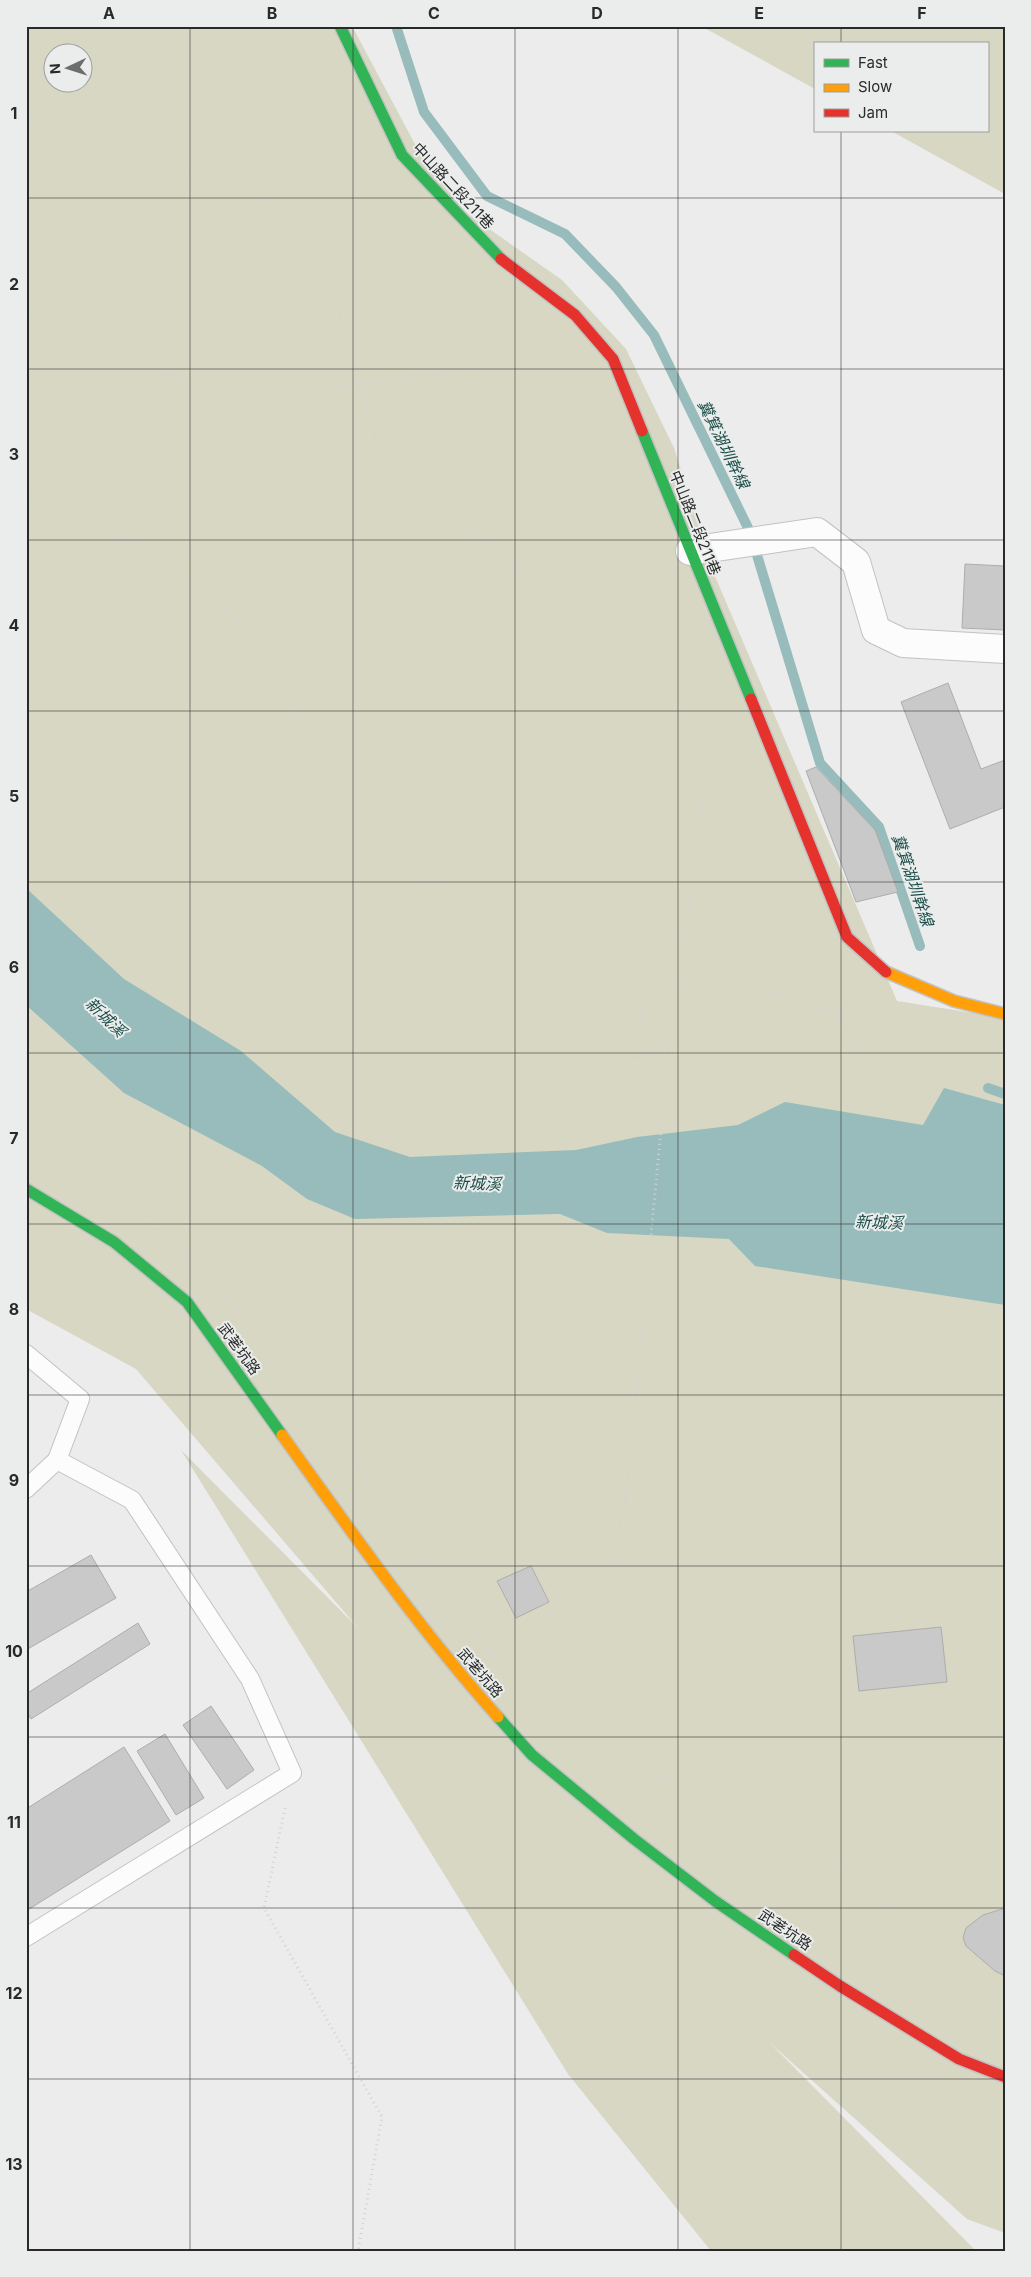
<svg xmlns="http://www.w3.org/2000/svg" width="1031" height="2277" font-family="Inter,'Noto Sans TC',sans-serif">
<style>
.green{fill:#d7d7c4;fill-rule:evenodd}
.water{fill:#97bcbb}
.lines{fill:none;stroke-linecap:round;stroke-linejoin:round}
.stream{stroke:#97bcbb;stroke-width:10}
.building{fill:#c8c9c8;stroke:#adadac}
.lane-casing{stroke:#c1c2c1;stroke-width:20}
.street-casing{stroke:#c1c2c1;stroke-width:30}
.fast-casing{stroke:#c1c2c1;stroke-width:14}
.slow-casing{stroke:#c1c2c1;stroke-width:14}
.jam-casing{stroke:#c1c2c1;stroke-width:14}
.path{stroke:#d2d3d3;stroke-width:3;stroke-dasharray:1 4;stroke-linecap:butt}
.lane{stroke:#fcfcfc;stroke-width:18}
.street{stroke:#fcfcfc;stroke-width:28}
.fast{stroke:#30b455;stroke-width:11}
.slow{stroke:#ff9f0a;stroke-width:11}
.jam{stroke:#e5322d;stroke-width:11}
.path-bridge{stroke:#d2d3d3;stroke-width:3;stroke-dasharray:1 4;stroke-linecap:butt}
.grid{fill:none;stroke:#282a29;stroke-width:1;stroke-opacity:0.55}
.labels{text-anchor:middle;stroke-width:4;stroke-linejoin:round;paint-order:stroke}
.street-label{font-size:15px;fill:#282a29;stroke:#eaedeb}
.water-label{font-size:16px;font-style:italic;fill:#1c4d4b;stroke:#eaedeb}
.neatline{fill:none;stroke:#282a29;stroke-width:2}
.grid-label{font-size:16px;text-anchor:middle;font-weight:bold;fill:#282a29}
</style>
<rect width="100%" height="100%" fill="#ebeceb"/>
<g class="green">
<path d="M26,26H352L417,148L465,212L562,280L626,349L674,448L714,574L897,1001L1005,1018V2233L967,2219L769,2042L976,2251H711L568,2074L181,1450L359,1629L136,1369L26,1309ZM52,52H82V82H52Z"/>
<polygon points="701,26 1005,26 1005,194 891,131 987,131 987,44 815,44 815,89"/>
</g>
<polygon class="water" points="26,888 124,979 241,1051 335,1132 410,1157 576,1150 637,1137 738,1125 785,1102 923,1125 944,1088 1005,1105 1005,1305 755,1266 729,1239 607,1233 560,1214 355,1219 307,1199 262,1166 124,1093 26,1005"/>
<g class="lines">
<g class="stream">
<polyline points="396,26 424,112 487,196 565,234 616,287 654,335 750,532 820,763 879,827 920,946"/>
<polyline points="988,1088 1005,1094"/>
</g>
</g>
<g class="building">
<polygon points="965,564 1005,566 1005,630 962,628"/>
<polygon points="948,683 981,769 1005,760 1005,807 950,829 901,702"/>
<polygon points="816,767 875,830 898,892 856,902 806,771"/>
<polygon points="91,1555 116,1598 26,1650 26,1592"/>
<polygon points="531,1566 549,1602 516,1618 497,1581"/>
<polygon points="138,1623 150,1644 31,1719 26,1711 26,1694"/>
<polygon points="941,1627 947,1682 859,1691 853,1636"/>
<polygon points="211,1706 254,1770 227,1789 183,1725"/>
<polygon points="165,1734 204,1798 176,1815 137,1751"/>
<polygon points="124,1747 170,1821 26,1911 26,1809"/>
<polygon points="1005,1908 1005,1976 995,1971 966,1946 963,1938 966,1928 983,1915"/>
</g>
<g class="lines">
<defs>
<g id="lane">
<polyline points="26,1354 80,1399 57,1460 26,1489"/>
<polyline points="26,1937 292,1773 250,1679 132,1500 57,1460"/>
</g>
<polyline id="street" points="690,551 817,532 856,562 876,630 903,643 1005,649"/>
<g id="fast">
<polyline points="340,26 402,155 501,259"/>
<polyline points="642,431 751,699"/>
<polyline points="26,1189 114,1242 187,1302 282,1435"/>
<polyline points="498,1717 532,1755 634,1839 715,1901 794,1955"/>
</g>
<g id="slow">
<polyline points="886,972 954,1001 1005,1014"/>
<path d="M282,1435C351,1531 419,1629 498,1717"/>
</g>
<g id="jam">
<polyline points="501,259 575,315 613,359 642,431"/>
<polyline points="751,699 847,937 886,972"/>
<polyline points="794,1955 840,1986 959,2059 1005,2077"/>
</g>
</defs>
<use href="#lane" class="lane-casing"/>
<use href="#street" class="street-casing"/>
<use href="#fast" class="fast-casing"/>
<use href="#slow" class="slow-casing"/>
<use href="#jam" class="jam-casing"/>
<g class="path">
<polyline points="26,111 107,154 228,178 293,215 338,300 344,342"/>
<polyline points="26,314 197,388 251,394 330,388 512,362 570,357"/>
<polyline points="374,434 387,465 407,489 543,589 594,636 649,673 680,717 704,775 700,841 682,941 698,970 839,1014 864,993"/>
<polyline points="26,494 161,556 208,594 256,638 292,700 313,770 342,825 392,863 450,889 497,920 593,998 644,997 680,986 698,970"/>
<polyline points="644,997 634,1060 670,1036"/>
<polyline points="839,1014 859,1052 880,1078 881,1106"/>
<polyline points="141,1221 165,1235 194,1264"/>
<polyline points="221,1292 264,1336 396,1518 506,1676"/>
<polyline points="532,1708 597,1623 613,1561 626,1496 670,1036"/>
<polyline points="596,1766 678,1781 747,1805 844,1868 892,1907 942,1959 1005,2003"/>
<polyline points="285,1808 264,1908 382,2117 358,2251"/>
</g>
<use href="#lane" class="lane"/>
<use href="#street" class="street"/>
<use href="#fast" class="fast"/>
<use href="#slow" class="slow"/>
<use href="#jam" class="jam"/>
<polyline class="path-bridge" points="344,342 374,434"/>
</g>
<path class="grid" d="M190,26V2251M353,26V2251M515,26V2251M678,26V2251M841,26V44M841,131V2251M26,198H1005M26,369H1005M26,540H1005M26,711H1005M26,882H1005M26,1053H1005M26,1224H1005M26,1395H1005M26,1566H1005M26,1737H1005M26,1908H1005M26,2079H1005"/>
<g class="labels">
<g class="street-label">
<text transform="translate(453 186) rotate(47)" y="5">中山路二段211巷</text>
<text transform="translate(695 523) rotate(68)" y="5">中山路二段211巷</text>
<text transform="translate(239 1349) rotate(54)" y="5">武荖坑路</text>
<text transform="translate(480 1673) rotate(49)" y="5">武荖坑路</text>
<text transform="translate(785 1930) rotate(34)" y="5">武荖坑路</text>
</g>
<g class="water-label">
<text transform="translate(724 444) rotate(64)" y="6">糞箕湖圳幹線</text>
<text transform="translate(913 880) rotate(71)" y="6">糞箕湖圳幹線</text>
<text transform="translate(106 1017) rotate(44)" y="6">新城溪</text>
<text transform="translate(477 1183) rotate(2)" y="6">新城溪</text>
<text transform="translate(879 1222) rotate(2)" y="6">新城溪</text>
</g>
</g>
<rect width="1031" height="2277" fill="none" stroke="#eaedeb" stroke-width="55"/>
<rect x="814" y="42" width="175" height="90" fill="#eaedeb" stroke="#9c9f9d"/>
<rect x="824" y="59" width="25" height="8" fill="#30b455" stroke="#9c9f9d"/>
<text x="858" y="68" font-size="15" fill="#282a29">Fast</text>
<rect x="824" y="84" width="25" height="8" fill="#ff9f0a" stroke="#9c9f9d"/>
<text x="858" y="92" font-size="15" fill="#282a29">Slow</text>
<rect x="824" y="109" width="25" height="8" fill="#e5322d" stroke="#9c9f9d"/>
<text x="858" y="118" font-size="15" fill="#282a29">Jam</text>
<g transform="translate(68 68) rotate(266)"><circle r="24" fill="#eaedeb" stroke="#9c9f9d"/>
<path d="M0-4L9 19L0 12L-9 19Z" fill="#6c6e6d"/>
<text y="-8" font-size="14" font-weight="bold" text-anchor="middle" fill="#282a29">N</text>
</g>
<rect x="28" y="28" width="976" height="2222" class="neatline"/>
<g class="grid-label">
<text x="109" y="19">A</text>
<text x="272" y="19">B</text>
<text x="434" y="19">C</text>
<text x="597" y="19">D</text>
<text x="759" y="19">E</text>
<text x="922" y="19">F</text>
<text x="14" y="119">1</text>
<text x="14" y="290">2</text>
<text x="14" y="460">3</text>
<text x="14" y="631">4</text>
<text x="14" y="802">5</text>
<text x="14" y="973">6</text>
<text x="14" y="1144">7</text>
<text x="14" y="1315">8</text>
<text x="14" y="1486">9</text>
<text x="14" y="1657">10</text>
<text x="14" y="1828">11</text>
<text x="14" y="1999">12</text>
<text x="14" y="2170">13</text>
</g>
</svg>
